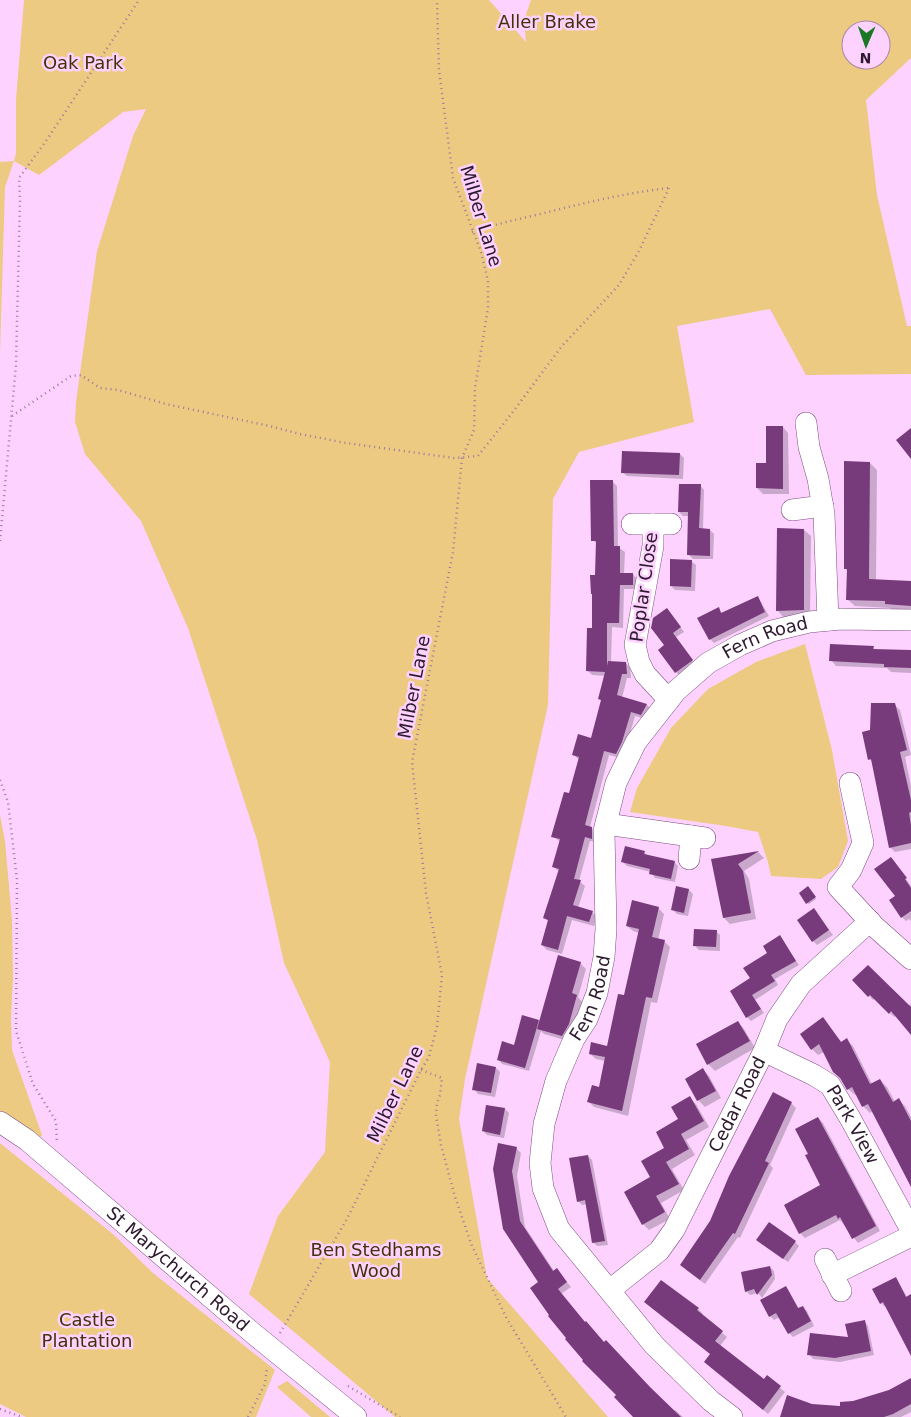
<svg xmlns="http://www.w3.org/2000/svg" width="911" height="1417" font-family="'DejaVu Sans',sans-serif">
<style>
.green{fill:#edca81;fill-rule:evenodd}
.shadow{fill:#0003}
.building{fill:#773a7b}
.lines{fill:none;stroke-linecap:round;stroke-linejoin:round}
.minor-casing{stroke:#7c4e7f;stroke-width:22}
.path{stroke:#9b7b9d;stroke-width:2.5;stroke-dasharray:1 4;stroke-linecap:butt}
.minor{stroke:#fff;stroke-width:21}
.labels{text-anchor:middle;stroke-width:5;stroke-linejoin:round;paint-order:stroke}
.park-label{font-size:18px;fill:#433207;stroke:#fdd2ff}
.street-label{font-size:18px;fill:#2d192e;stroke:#fdd2ff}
</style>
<rect width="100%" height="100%" fill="#fdd2ff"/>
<g class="green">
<path d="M24,0H489L526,42L524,20L531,0H911V58L866,100L877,195L907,326H911V374L806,375L770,309L677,326L694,422L579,452L553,499L548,705L465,1079L459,1119L487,1278L608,1417H395L249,1294L278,1216L325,1152L330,1062L284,963L257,840L188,628L141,521L85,454L75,422L76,402L97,251L133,136L146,109L123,112L39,175L14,161L5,187L0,354V162L14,161L16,153V100ZM851,30H881V60H851Z"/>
<polygon points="805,644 832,750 848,841 838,867 821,879 771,876 768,862 758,832 726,826 630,812 637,788 671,728 708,689 756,662"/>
<polygon points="0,815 5,841 12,920 13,978 11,1019 12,1050 42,1135 37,1140 0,1117"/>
<polygon points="0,1143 114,1235 153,1273 275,1370 256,1417 26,1417 0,1404"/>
<polygon points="287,1381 330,1417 311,1417 277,1387"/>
</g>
<g class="shadow">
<polygon points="783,427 788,433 789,494 763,494 757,488"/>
<polygon points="680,454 684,458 683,479 627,476 622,472"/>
<polygon points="870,463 877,470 876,581 911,582 911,612 894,611 890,608 855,606 847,599 848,572 845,568"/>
<polygon points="612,481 617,486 618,547 625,552 624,574 633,574 637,579 637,589 624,589 623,628 612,627 611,662 626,663 630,668 631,678 627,678 622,698 647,705 651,709 646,719 635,716 626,747 621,758 609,755 590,827 596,833 596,842 590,841 579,881 585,886 578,908 592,912 597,917 594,926 572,920 562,954 547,950 542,945 549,922 545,918 558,871 554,867 561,842 552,836 570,794 579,760 574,755 591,739 602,701 600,699 606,676 592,675 588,671 593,629 594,596 592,594 596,576 597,544 593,540"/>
<polygon points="700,485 704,490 703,530 710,530 714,534 713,559 693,559 689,555 689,516 683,516 679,512"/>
<polygon points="778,530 804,530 811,536 810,617 784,618 778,611"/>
<polygon points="691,561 696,565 695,591 675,590 671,586"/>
<polygon points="757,597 761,602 769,616 714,643 710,639 718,609 723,614"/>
<polygon points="671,614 684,632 676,637 696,665 680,676 676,672 666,645"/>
<polygon points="873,647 876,650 911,651 911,673 891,672 887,668 836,666 831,660"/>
<polygon points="895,705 900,710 911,755 905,757 911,786 911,849 895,852 890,847 874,763 869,759"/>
<polygon points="644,852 649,857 674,862 678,866 675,882 655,878 651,872 627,866 623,862"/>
<polygon points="758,852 764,858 744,871 749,879 756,919 730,924 724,918 713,860"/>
<polygon points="894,862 911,886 911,921 909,919 906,921 902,917 897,896"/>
<polygon points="677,888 689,890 693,894 688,916 677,914 673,910"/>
<polygon points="810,889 816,899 809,904 807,903"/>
<polygon points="658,908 664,914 658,940 664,941 670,947 657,1003 651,1002 628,1116 594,1107 588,1101 600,1088 605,1061 596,1059 590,1054 608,1047 625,997 639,933 633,931 627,926"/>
<polygon points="814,910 833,935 817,945 813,941"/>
<polygon points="716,931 720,935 720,951 699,950 695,946"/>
<polygon points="780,937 799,965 775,979 778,985 755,1000 764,1013 751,1021 747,1017 751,979"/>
<polygon points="580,963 586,969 578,997 582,1002 568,1041 544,1034 541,1031 529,1071 502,1064 498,1059 515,1046 538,1021 540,1022"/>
<polygon points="854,980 908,1006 911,1004 911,1033 896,1015 894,1017 875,998 873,1000"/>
<polygon points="738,1022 744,1029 755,1048 715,1071 708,1064"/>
<polygon points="829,1026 842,1043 847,1040 853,1046 872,1084 880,1080 887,1087 895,1102 899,1100 905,1106 911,1117 911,1184 873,1111 870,1113 863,1106 857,1094 855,1095 848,1089 824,1052 818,1055 812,1049"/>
<polygon points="496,1068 500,1072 495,1097 478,1094 474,1089"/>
<polygon points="703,1070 709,1076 721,1098 705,1107 698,1100"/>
<polygon points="690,1098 696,1104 709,1127 686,1140 695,1155 672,1169 684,1190 661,1203 670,1219 649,1230 643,1224 652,1178"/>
<polygon points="791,1103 796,1108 770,1165 773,1168 740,1238 738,1237 705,1284 686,1270"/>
<polygon points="487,1106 505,1109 509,1113 504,1138 487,1135 483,1131"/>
<polygon points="818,1118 823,1123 880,1231 858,1243 840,1220 805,1238 800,1233 822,1186 810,1154"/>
<polygon points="516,1148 521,1153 517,1176 525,1227 554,1271 561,1275 571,1287 561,1294 585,1323 604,1343 673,1411 675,1410 683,1417 635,1417 618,1395 568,1338 494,1169"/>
<polygon points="588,1156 592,1160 608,1245 597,1246 593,1242 587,1204 582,1205 578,1201"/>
<polygon points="795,1242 799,1246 788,1262 762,1244"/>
<polygon points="770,1267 774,1271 775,1279 762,1298 758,1293 750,1295 746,1291"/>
<polygon points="895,1278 899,1283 907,1297 911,1297 911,1349 887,1306 885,1307 881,1303"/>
<polygon points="662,1282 698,1309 703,1314 702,1315 727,1337 720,1346 764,1381 767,1377 785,1392 768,1414 711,1367 711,1355"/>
<polygon points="785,1287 789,1291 799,1309 803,1307 807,1311 814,1326 793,1337 789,1333 780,1317 774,1320 770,1316"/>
<polygon points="864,1321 868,1326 874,1355 840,1362 813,1359 809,1354 849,1339"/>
<polygon points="911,1380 911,1412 901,1417 781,1417 812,1406 841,1407 889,1391"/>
</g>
<g class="building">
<polygon points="766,426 783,426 783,489 756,488 756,463 766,463"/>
<polygon points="911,428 911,459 896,440"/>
<polygon points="622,451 680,453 679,475 621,473"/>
<polygon points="844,461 870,462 869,579 911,581 911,606 885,604 885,601 846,600 847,569 844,569"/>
<polygon points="590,480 613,480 614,546 620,546 620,573 633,573 633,585 620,585 619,623 607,623 607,666 608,661 626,662 627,674 622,674 617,695 647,704 641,715 631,712 622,742 616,754 604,751 585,825 592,827 592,839 585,837 574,879 581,880 573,905 593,911 589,922 567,916 558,950 541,945 548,920 543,918 559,869 552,867 560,839 551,837 564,792 569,793 579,757 572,755 578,734 591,738 601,700 598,699 605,672 586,671 587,628 592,628 592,594 591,594 590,575 595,575 596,541 591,541"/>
<polygon points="679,484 701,484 699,528 710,529 710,556 687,555 688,512 678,512"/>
<polygon points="777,528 804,529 804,610 776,611"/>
<polygon points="670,559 692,560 691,587 670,586"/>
<polygon points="758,596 765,612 709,640 697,618 719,607 721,613"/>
<polygon points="667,608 681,627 673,633 693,660 675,673 658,650 664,645 651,628 653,618"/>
<polygon points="830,644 874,646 873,649 911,650 911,668 884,667 884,664 829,661"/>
<polygon points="871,703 895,703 907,750 900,752 911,800 911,812 909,813 911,825 911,843 889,848 871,759 868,760 862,732 870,730"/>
<polygon points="625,846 645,851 644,854 675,861 671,879 649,874 650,869 621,862"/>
<polygon points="759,851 738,864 743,871 751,913 723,918 711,859"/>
<polygon points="891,857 907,878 905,879 911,888 911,911 901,918 889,900 895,896 874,869"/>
<polygon points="676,886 689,889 684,913 671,910"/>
<polygon points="808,886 816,897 806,904 799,893"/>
<polygon points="632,900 659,907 652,937 665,940 652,998 646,997 622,1111 587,1102 592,1085 599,1087 605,1057 589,1054 591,1042 607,1046 618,994 624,995 639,929 626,926"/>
<polygon points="814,908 829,930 812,942 797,920"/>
<polygon points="694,929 717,930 716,947 693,946"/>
<polygon points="780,935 796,961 771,975 775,981 752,995 761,1009 746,1018 730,991 750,978 743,968 767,953 763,946"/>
<polygon points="558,955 581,962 572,993 577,995 569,1024 562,1036 537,1029"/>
<polygon points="868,965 911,1007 911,1035 891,1011 889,1014 870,995 868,997 852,980"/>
<polygon points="522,1015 539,1020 525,1068 497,1060 502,1041 514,1045"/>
<polygon points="823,1017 841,1042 847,1038 870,1084 880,1079 893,1102 899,1098 911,1121 911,1187 868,1104 862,1107 852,1087 847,1090 840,1078 833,1072 819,1044 811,1050 800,1034"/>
<polygon points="738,1021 750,1041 707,1065 696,1044"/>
<polygon points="477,1063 496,1067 491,1093 472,1090"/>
<polygon points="703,1068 716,1091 697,1101 685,1079"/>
<polygon points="773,1092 792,1102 765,1161 769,1163 735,1234 733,1233 700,1280 680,1265 710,1221 729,1176"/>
<polygon points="690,1096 704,1121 681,1134 689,1149 666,1162 679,1184 656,1196 665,1212 642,1225 624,1192 650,1177 641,1161 664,1148 656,1132 678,1119 671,1107"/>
<polygon points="486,1105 505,1108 500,1135 482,1131"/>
<polygon points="818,1117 876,1226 852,1239 840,1217 838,1219 836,1215 799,1234 784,1205 820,1185 805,1155 808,1154 795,1129"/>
<polygon points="498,1143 517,1147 512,1171 520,1221 553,1271 557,1268 567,1282 558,1289 585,1322 586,1321 604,1342 606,1340 650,1387 681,1417 633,1417 614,1397 616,1395 582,1361 583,1360 565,1339 566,1338 548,1316 549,1315 530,1288 538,1282 503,1229 493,1169"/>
<polygon points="588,1155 605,1241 592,1243 585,1200 577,1202 569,1158"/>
<polygon points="769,1222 796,1241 783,1259 756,1240"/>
<polygon points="770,1266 772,1275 757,1295 754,1289 745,1292 741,1272"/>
<polygon points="896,1277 906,1297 911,1294 911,1356 883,1302 880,1304 872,1289"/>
<polygon points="661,1280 699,1308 697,1310 723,1331 715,1341 764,1379 767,1375 781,1386 763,1410 704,1362 710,1354 644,1302"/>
<polygon points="786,1286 798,1308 803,1306 811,1321 788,1334 776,1313 769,1317 760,1300"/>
<polygon points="865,1320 871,1351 835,1358 807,1355 810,1333 848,1337 845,1324"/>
<polygon points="911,1378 911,1404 893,1414 884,1417 780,1417 787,1395 812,1404 840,1406 840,1402 853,1401 889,1390"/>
</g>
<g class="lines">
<defs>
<g id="minor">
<polyline points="806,423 809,447 818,479 824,514 828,620"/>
<polyline points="792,510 823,506"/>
<polyline points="632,524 671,524"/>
<polyline points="653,524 653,546 635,645 639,662 645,674 669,700"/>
<polyline points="850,783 863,843 851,870 838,887 874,926 911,959"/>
<polyline points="606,824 705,838"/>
<polyline points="689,859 691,836"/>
<path id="s1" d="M764,1051L814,1075L830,1085L850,1118L911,1230"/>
<path id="s2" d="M0,1122L27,1140L255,1335L356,1417"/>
<polyline points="825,1259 841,1291"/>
<polyline points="832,1275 911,1236"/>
<path id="s3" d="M610,1290L659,1251L674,1230L764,1051L777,1019L801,984L870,921"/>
<path id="s4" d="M732,1417L711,1401L654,1345L559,1229L543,1188L540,1163L544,1124L556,1081L574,1039L587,1019L597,993L604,957L606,929L604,831L616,783L636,742L676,691L708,663L740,645L772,631L809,622L841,619L911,620"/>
</g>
</defs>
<use href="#minor" class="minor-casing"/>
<g class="path">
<path d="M472,232C493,225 514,220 536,215C580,204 624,193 669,188"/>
<polyline points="12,416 71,376 81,375 100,388 118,390 166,404 265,425 300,434 346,443 454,458 478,456 512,413 562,346 619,285 639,251 669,188"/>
<polyline points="0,541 16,365 20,199 19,178 46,141 139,0"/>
<polyline points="0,780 8,802 17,880 16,1031 33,1084 56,1121 57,1143"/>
<polyline points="421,1070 442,1078 440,1095 437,1103 436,1115 441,1145 455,1197 472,1246 507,1319 566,1417"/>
<polyline points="280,1333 347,1219 421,1070 429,1057 437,1026 442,975 426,893 412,762 453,552 462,458 474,430 475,388 488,308 488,281 481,252 453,178 439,70 437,0"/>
<polyline points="348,1386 400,1417"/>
<polyline points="0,1409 22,1417"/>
<polyline points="248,1417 265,1384 267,1368"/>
</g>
<use href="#minor" class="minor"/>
</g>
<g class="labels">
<g class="park-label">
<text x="547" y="28">Aller Brake</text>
<text x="83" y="69">Oak Park</text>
<text x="376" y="1256">Ben Stedhams<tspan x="376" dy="21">Wood</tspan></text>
<text x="87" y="1326">Castle<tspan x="87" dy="21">Plantation</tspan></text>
</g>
<g class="street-label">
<text transform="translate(481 216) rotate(73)" y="6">Milber Lane</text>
<text transform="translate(644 587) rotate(-82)" y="6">Poplar Close</text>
<text dy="6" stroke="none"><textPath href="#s4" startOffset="935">Fern Road</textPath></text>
<text transform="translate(414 687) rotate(-79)" y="6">Milber Lane</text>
<text dy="6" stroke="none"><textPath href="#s4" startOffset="500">Fern Road</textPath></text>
<text transform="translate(395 1094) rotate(-64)" y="6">Milber Lane</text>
<text dy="6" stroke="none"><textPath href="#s3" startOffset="229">Cedar Road</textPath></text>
<text dy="6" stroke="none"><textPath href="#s1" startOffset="120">Park View</textPath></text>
<text dy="6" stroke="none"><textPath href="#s2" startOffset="231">St Marychurch Road</textPath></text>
</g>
</g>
<g transform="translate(866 45) rotate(182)"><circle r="24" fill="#fdd2ff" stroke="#aa88ab"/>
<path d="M0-4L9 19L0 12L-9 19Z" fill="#197726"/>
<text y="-8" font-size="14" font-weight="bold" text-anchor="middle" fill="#2d192e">N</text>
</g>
</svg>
